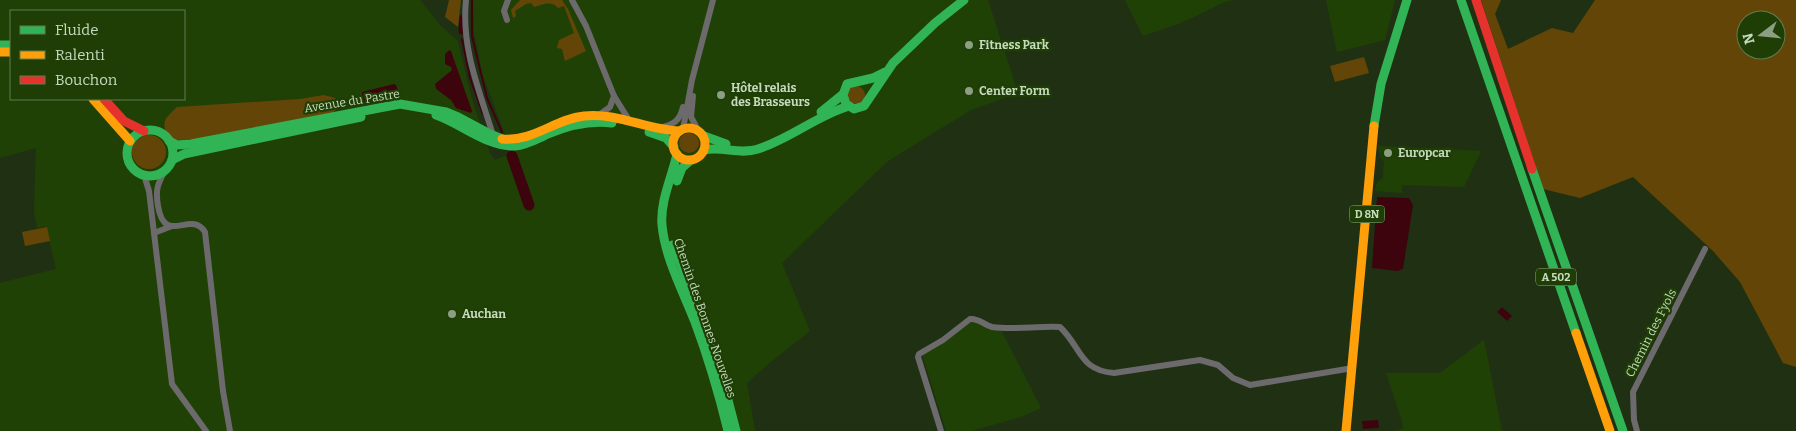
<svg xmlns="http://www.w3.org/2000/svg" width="1796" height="431" font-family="Bitter,serif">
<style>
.built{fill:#204105;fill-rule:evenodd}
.green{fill:#634607;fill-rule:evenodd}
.water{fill:#3d040e}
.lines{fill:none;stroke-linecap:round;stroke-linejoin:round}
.stream{stroke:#3d040e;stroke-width:2}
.canal{stroke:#3d040e;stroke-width:7}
.river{stroke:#3d040e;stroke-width:11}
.street{stroke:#6c6a6c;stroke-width:6}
.fast{stroke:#30b455;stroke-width:9}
.slow{stroke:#ff9f0a;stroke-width:9}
.jam{stroke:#e5322d;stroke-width:9}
.poi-dot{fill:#8c9f82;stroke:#1e3e06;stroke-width:2}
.labels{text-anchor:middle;stroke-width:4.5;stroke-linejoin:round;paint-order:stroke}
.shield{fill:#1e3e06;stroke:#94ab86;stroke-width:1}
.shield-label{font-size:11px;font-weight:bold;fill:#c6dabd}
.poi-label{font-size:12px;font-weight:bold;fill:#c6dabd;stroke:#1e3e06;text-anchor:start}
.street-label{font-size:12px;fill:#c6dabd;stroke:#1e3e06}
</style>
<rect width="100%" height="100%" fill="#203113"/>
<g class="built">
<path d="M0,0H420L442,27L458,41L471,96L490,153L495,160L512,153L482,73L474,31L473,0H988L1018,93L971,110L888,161L782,263L810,331L767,365L747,383L755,431H0V283L56,269L46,226L37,228L34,211L36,148L0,158ZM11,11H184V99H11Z"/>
<polygon points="1125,0 1233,0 1225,2 1181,23 1143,36"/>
<polygon points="1326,0 1395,0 1385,40 1337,52"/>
<polygon points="1378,146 1481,151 1464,187 1402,185 1402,193 1375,191 1376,184 1383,178 1384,162 1380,157"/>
<polygon points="975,321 1001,330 1041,408 1021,417 971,431 946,431 922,354 970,322"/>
<polygon points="1484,340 1502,431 1397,431 1403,428 1403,424 1386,373 1440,373"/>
</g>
<g class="green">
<polygon points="449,0 461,0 458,27 445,17"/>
<path d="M520,0H562L568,9L586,51L565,61L562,49L557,48L559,40L574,33L564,6L558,8C551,0 543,5 534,7L531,3L526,4L515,11L516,16L513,18L511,10Z"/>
<path d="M1481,0H1501L1495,14L1508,49L1552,28L1573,33L1595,0H1796V367L1783,363L1740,282L1713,251L1633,177L1580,198L1543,189ZM1746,20H1776V50H1746Z"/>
<polygon points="1364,57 1369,73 1335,82 1330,66"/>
<circle cx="856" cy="95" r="9"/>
<path d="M324,95L335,98L338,102L337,109L331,114L204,138L169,141C162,122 162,121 177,107L300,99Z"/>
<circle cx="689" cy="143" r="10"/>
<circle cx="149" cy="152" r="17"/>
<polygon points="47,227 50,241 25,246 22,232"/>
</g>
<g class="water">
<polygon points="449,50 451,51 472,111 471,113 456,108 451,100 436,89 435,84 452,70 451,67 445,64 445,54"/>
<polygon points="394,84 396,85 398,90 396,96 392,98 362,102 362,92"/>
<polygon points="1377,197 1409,198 1413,205 1403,269 1397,271 1372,268"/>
<polygon points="1502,307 1512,316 1507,321 1497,312"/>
<polygon points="1378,420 1379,428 1363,429 1362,421"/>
</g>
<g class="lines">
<g class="stream">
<polyline points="472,0 472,36 487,98 502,132"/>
<polyline points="462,39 470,78 483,114"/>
</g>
<polyline class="canal" points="462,31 463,18"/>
<polyline class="river" points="512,156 529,205"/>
<g class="street">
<path d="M466,0C461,47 479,90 493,135"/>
<polyline points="572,0 586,26 614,96 629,120"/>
<polyline points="507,20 504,11 508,0"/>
<polyline points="693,96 691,117 698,130"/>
<polyline points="599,115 610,107 614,96"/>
<path d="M659,128C673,125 680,121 683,107"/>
<polyline points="683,129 692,80 713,0"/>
<path d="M166,169C158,183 155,189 158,206C165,247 191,209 205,232L223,391L230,431"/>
<polyline points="144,175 149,191 172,384 206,431"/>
<polyline points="154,233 172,226"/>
<path d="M941,431L918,357L919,354L943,340L970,319C979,318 984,325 992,327C1014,330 1037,326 1060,327C1082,348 1079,370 1114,373L1200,360L1218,365L1233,378L1250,385L1353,368"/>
<polyline points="1637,431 1634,420 1633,392 1705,249"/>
</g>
<g class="fast">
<polyline points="1461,0 1576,333"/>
<polyline points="0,45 11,45"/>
<polyline points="885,72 873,78 847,84 843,95 846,104 854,109 864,106 893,63 935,23 964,0"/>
<polyline points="821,112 842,95"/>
<path d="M436,115C462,124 487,147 515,146C526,145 537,139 548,134C569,125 589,120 612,123"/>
<polyline points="1374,126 1381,84 1407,0"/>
<circle cx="150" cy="153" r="23"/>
<polyline points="649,132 666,138 674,147"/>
<polyline points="704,136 726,144"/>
<polyline points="169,141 177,145 191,144 400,104 446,112 458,117 490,134 502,139"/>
<path d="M704,150C722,146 740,155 758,149C790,139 816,116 849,106"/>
<path d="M677,154C672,177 660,201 662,225C665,258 683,291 695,322C708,357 719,394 728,431"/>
<polyline points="172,160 184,154 361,117"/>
<polyline points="1532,169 1623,431"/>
<polyline points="677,181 682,168 691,160"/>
<polyline points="672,245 680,262 724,385 736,431"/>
</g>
<g class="slow">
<polyline points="0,52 11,52"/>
<polyline points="93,99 130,141"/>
<circle cx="689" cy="144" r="16"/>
<path d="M502,139C533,142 555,119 584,116C616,112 647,130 679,131"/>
<polyline points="1576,333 1610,431"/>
<polyline points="1346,431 1374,126"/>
</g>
<g class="jam">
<polyline points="1476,0 1532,169"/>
<polyline points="104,99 124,121 144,131"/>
</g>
</g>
<g class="poi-dot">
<circle cx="969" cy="45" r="5"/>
<circle cx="969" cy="91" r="5"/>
<circle cx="721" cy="95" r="5"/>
<circle cx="1388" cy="153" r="5"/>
<circle cx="452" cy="314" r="5"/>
</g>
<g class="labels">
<g class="shield">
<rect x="1349.5" y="205.5" width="35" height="17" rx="4"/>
<rect x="1536" y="268.5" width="40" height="17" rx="4"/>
</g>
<g class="shield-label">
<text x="1367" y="218">D 8N</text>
<text x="1556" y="281">A 502</text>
</g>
<g class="poi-label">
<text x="979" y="49">Fitness Park</text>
<text x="731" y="92">Hôtel relais<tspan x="731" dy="14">des Brasseurs</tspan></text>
<text x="979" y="95">Center Form</text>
<text x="1398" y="157">Europcar</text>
<text x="462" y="318">Auchan</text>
</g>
<g class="street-label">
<text transform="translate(352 101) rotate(-9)" y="4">Avenue du Pastre</text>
<text transform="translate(705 318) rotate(71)" y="4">Chemin des Bonnes Nouvelles</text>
<text transform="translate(1651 333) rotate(-63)" y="4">Chemin des Fyols</text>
</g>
</g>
<rect x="10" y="10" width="175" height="90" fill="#1e3e06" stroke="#617c4f"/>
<rect x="20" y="26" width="25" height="8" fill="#30b455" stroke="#617c4f"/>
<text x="55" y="35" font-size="15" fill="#c6dabd">Fluide</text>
<rect x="20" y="51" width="25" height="8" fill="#ff9f0a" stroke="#617c4f"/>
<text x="55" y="60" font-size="15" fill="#c6dabd">Ralenti</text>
<rect x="20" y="76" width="25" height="8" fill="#e5322d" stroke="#617c4f"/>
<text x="55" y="85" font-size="15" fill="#c6dabd">Bouchon</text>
<g transform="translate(1761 35) rotate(254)"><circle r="24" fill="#1e3e06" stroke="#617c4f"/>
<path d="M0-4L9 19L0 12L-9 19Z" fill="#8c9f82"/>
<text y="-8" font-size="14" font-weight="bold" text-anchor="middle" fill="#c6dabd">N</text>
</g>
</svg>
